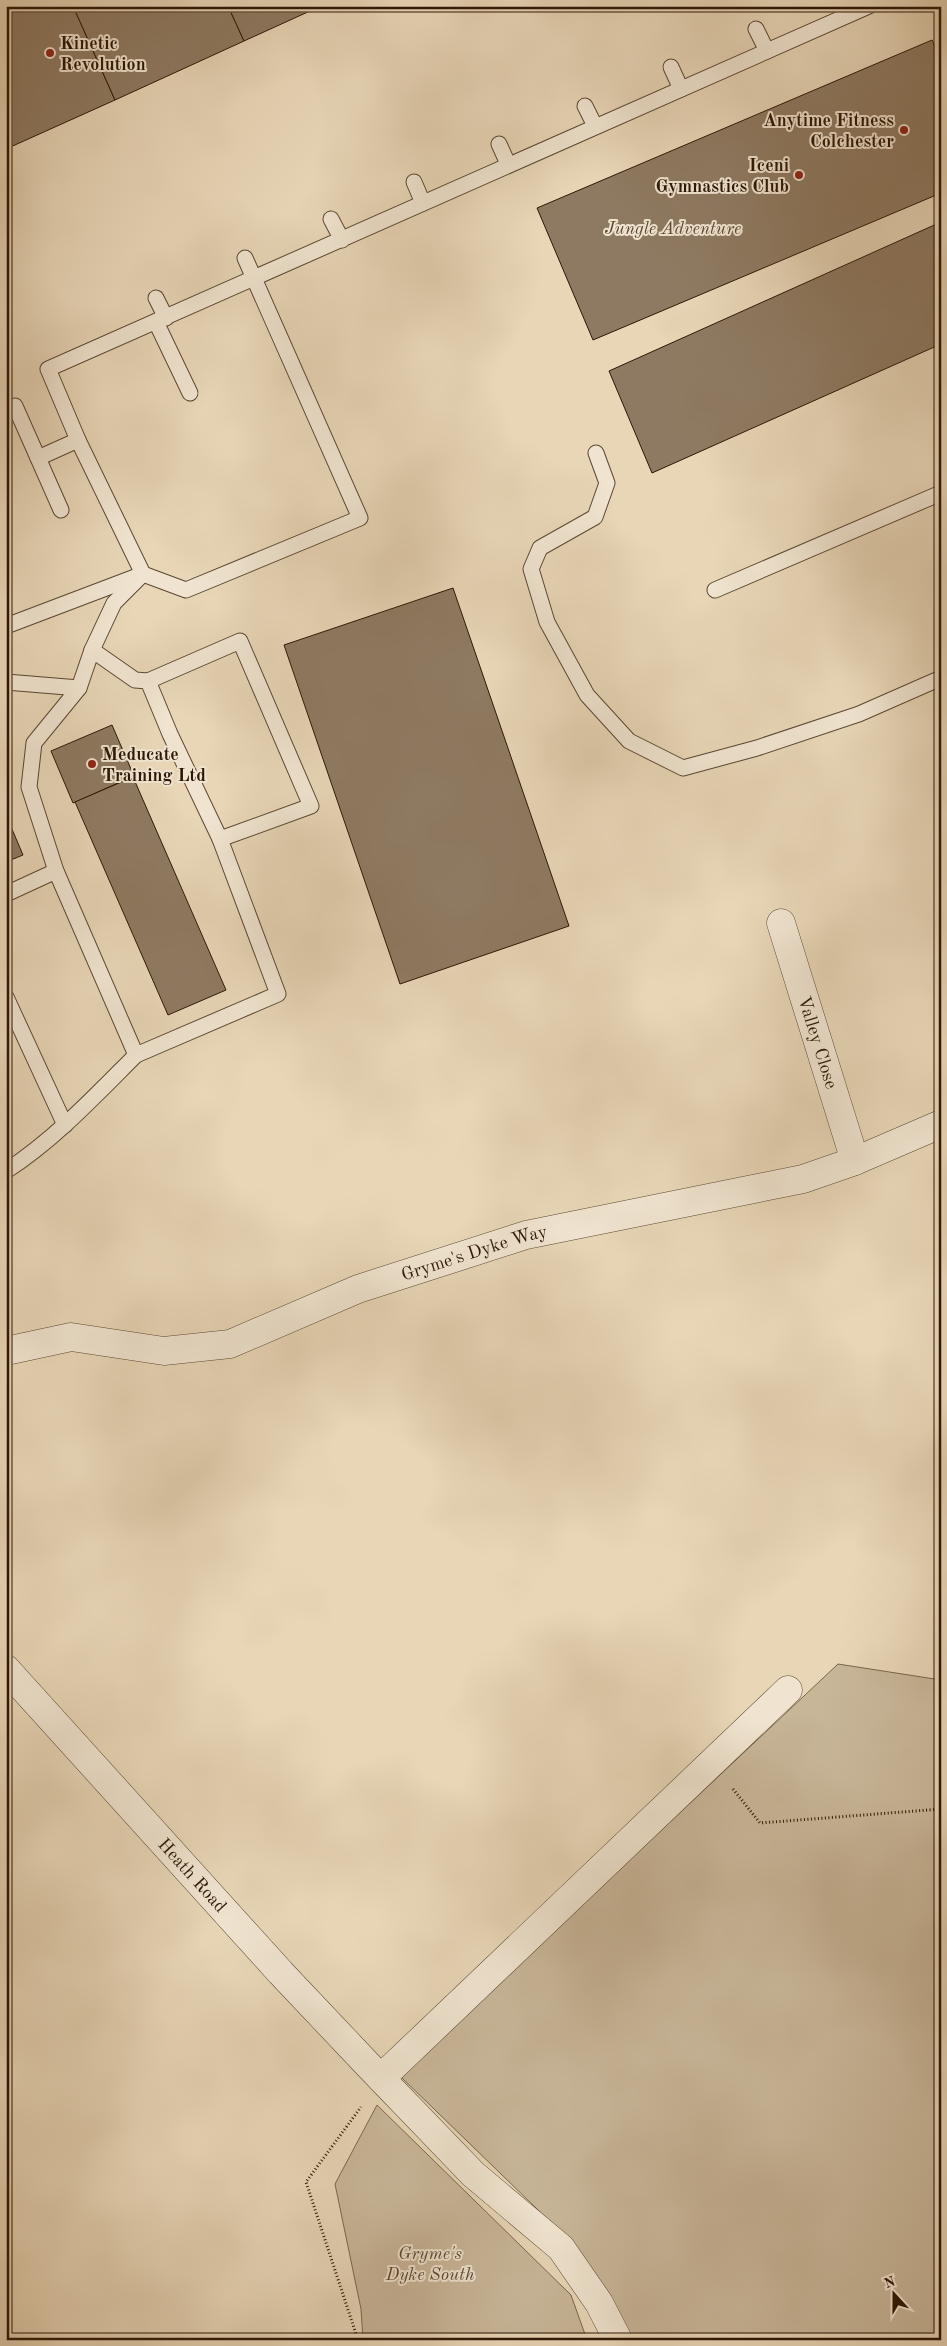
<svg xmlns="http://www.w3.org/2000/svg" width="947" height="2346" font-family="'Old Standard TT',serif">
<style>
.green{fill:#c8b699;stroke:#7a664f}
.building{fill:#8e7a62;stroke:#2c1705}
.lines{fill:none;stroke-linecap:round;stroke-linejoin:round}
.lane-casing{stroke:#5b4732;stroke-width:17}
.street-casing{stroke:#5b4732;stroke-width:29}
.path{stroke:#2c1705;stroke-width:3;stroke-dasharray:1 2.5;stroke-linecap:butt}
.lane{stroke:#f0e4d0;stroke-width:15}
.street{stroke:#f0e4d0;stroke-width:28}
.poi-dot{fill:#8f2418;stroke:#f0e4d0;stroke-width:2}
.labels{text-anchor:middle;stroke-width:4;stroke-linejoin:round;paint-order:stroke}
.poi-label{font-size:18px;font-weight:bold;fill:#2c1705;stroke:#f0e4d0;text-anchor:start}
.park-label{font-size:18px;font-style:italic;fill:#5b4731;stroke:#f0e4d0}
.street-label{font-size:18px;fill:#2c1705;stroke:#f0e4d0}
</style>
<rect width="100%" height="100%" fill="#e8d6b7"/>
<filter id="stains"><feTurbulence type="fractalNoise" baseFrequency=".004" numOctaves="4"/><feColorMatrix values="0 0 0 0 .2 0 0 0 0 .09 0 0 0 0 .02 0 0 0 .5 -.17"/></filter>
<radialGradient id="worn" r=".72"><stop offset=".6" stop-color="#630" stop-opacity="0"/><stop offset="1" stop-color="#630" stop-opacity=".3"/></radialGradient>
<g class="green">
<polygon points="838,1664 941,1680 941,2340 618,2340 570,2241 400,2076"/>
<polygon points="377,2105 571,2295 587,2340 363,2340 361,2309 335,2184"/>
</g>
<g class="building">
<polygon points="6,6 73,6 115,100 6,149"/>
<polygon points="73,6 228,6 244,41 115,100"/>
<polygon points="228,6 321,6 244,41"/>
<polygon points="932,40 941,60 941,193 593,340 537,208"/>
<polygon points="941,222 941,344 652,473 609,371"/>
<polygon points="453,588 569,926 400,984 284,645"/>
<polygon points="112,725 134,776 73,803 51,751"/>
<polygon points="133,777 226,990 168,1015 75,802"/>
<polygon points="6,815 23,855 6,862"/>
</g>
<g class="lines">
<defs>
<g id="lane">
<polyline points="756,29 767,51"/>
<polyline points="671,67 681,89"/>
<polyline points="585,106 595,126"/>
<polyline points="499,144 508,164"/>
<polyline points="414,182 423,203"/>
<polyline points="331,219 342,240"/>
<polyline points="156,298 166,318"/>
<polyline points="156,322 190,393"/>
<polyline points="15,406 61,510"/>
<polyline points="596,453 607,483 595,517 540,548 531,569 547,622 587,695 629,741 683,768 757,748 859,714 941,678"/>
<polyline points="38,458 78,440"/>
<polyline points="143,574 78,440 48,369 869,6"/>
<polyline points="715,590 941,493"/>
<polyline points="6,626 143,574 186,590 360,518 245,258"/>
<polyline points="92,650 135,680 148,681 170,734 220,839 278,994 136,1055"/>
<polyline points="148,681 240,641 311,806 220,839"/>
<polyline points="6,682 79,688"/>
<polyline points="6,894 56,871"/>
<polyline points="6,997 65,1125"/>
<path d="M6,1171C55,1139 95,1096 136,1055L56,871L29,787L34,743L79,688L92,650L114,603L143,574"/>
</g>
<g id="street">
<path id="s1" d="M781,923L855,1161"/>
<path id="s2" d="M6,1351L71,1337L164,1351L230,1344L358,1289L526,1235L803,1179L855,1161L941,1124"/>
<path id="s3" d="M6,1669L281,1973L368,2065L473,2174L561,2248L599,2303L618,2340"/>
<polyline points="381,2078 788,1690"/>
</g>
</defs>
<use href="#lane" class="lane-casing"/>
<use href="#street" class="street-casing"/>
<g class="path">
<polyline points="733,1789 760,1823 941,1809"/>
<polyline points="358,2340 306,2182 361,2107"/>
</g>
<use href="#lane" class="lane"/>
<use href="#street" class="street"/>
</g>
<g class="poi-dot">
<circle cx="50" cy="53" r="5"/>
<circle cx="904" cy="130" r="5"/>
<circle cx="799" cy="175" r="5"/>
<circle cx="92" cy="764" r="5"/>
</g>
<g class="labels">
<g class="poi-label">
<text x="60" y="49">Kinetic<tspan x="60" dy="21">Revolution</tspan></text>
<text x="894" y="126" text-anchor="end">Anytime Fitness<tspan x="894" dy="21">Colchester</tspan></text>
<text x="789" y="171" text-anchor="end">Iceni<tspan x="789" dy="21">Gymnastics Club</tspan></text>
<text x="102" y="760">Meducate<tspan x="102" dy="21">Training Ltd</tspan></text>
</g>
<g class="park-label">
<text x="673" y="234">Jungle Adventure</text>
<text x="430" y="2259">Gryme's<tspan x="430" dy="21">Dyke South</tspan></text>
</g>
<g class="street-label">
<text dy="6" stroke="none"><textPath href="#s1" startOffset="125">Valley Close</textPath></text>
<text dy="6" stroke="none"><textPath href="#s2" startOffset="488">Gryme's Dyke Way</textPath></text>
<text dy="6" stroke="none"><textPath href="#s3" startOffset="278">Heath Road</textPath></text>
</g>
</g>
<rect width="947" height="2346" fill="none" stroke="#e8d6b7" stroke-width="25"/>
<rect x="8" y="8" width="932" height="2331" fill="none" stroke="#2c1705" stroke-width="2.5"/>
<rect x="12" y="12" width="922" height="2321" fill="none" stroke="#2c1705"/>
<g transform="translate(894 2294) rotate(339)" stroke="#f0e4d0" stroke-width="4" paint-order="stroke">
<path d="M0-4L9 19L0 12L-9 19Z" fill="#2c1705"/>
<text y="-8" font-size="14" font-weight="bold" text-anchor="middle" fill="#2c1705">N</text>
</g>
<rect width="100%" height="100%" filter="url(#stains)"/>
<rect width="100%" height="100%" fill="url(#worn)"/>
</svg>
